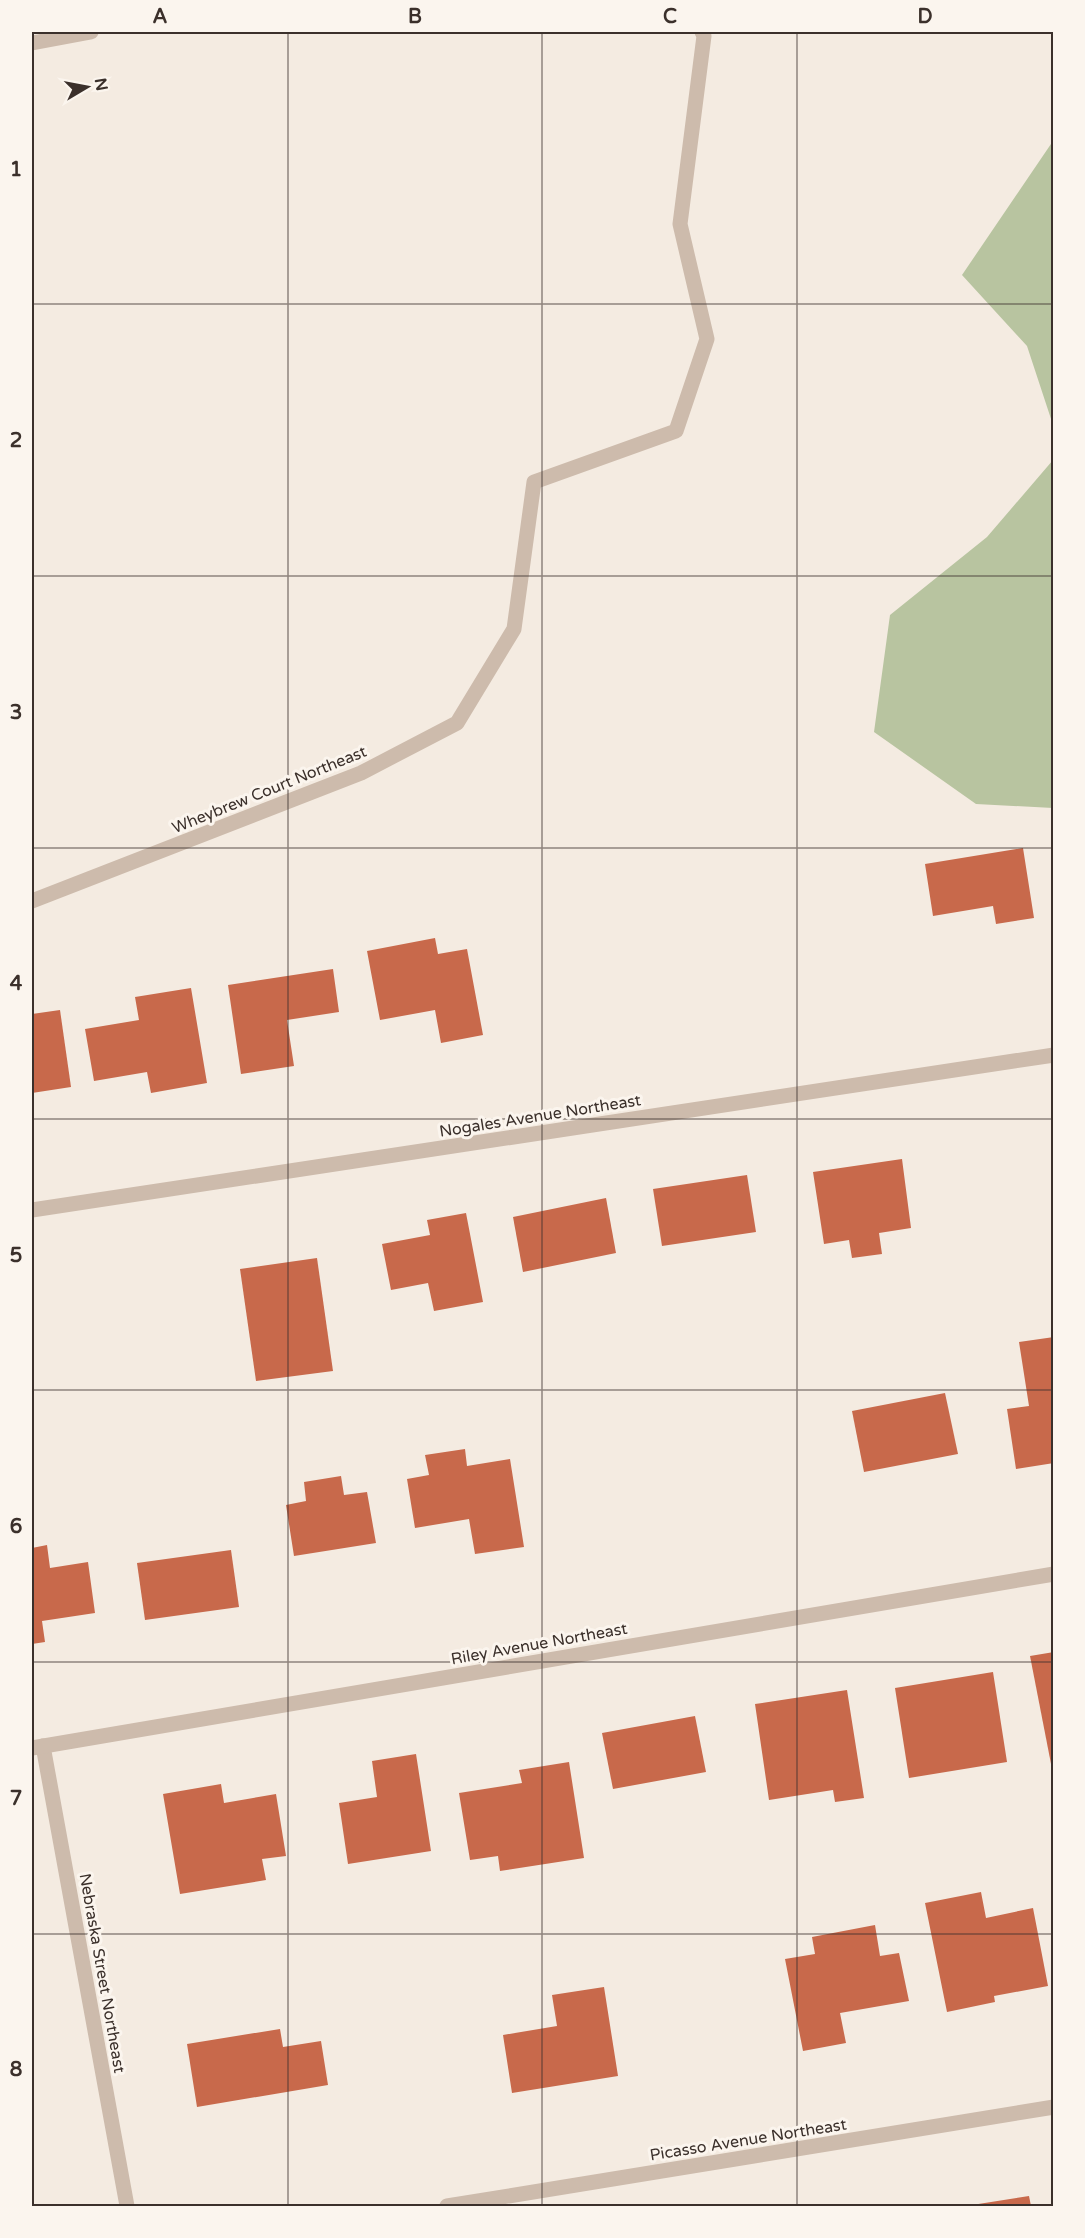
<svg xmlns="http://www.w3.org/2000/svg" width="1085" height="2238" font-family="'Varela Round',sans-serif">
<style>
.green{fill:#b8c4a0}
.building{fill:#c8694b}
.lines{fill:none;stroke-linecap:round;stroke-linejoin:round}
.minor{stroke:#cdbbac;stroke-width:15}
.grid{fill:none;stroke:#3b302b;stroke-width:1.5;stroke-opacity:0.55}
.labels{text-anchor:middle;stroke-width:6;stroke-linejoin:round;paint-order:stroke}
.street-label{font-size:16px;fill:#3b302b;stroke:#fbf5ee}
.neatline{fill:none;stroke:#3b302b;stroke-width:2}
.grid-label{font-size:20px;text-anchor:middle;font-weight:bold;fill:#3b302b}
</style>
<rect width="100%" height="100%" fill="#f4ebe1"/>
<g class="green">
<polygon points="1053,141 1053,425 1027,346 962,275"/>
<polygon points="1053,460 1053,808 976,804 874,732 890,615 987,537"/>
</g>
<g class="building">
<polygon points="1023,848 1034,918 996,924 993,906 933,916 925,864"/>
<polygon points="435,938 438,954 467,949 483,1035 441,1043 435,1010 380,1020 367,951"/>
<polygon points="333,969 339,1012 287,1020 294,1066 241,1074 228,985"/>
<polygon points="191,988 207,1083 151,1093 147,1072 94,1081 85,1029 139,1020 135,997"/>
<polygon points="60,1010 71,1087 32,1093 32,1014"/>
<polygon points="902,1159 911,1228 879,1233 882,1254 852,1258 849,1240 824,1244 813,1172"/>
<polygon points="747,1175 756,1232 662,1246 653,1189"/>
<polygon points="606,1198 616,1253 523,1272 513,1217"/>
<polygon points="466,1213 483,1302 434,1311 428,1283 391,1290 382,1244 430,1235 427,1220"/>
<polygon points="317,1258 333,1371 256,1381 240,1269"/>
<polygon points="1054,1337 1054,1463 1016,1469 1007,1409 1029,1406 1019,1342"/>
<polygon points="945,1393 958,1454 864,1472 852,1411"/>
<polygon points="465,1449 467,1466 510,1459 524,1547 475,1554 469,1519 415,1528 407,1479 429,1475 425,1455"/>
<polygon points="341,1476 344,1495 367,1492 376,1543 294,1556 286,1505 306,1501 304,1482"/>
<polygon points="47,1545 50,1568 88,1562 95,1613 42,1621 45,1642 32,1644 32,1548"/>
<polygon points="231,1550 239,1607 145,1620 137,1563"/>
<polygon points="1054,1652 1054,1768 1052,1769 1030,1656"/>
<polygon points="993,1672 1007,1762 909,1778 895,1688"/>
<polygon points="847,1690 864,1798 835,1802 833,1790 769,1800 755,1704"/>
<polygon points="695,1716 706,1772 613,1789 602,1733"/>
<polygon points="416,1754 431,1851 348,1864 339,1803 377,1797 372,1761"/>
<polygon points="569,1762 584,1858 500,1871 498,1856 470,1860 459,1793 522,1783 519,1770"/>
<polygon points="221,1784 224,1803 276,1794 286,1856 262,1859 266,1880 180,1894 163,1794"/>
<polygon points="981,1892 986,1918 1033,1908 1048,1986 994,1996 995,2002 947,2012 925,1903"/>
<polygon points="875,1925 880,1956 899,1953 909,2001 840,2013 846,2043 803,2051 785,1959 815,1954 812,1937"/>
<polygon points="604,1987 618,2076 512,2093 503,2035 557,2026 552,1995"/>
<polygon points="280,2029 283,2047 321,2041 328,2085 197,2107 187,2044"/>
<polygon points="1029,2196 1031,2206 972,2206 972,2205"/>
</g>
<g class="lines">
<g class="minor">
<polyline points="32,43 91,32"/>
<polyline points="32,901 361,773 457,723 514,629 534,482 676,431 707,339 680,224 704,36 702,32"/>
<polyline points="32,1210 1054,1055"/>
<polyline points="43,1746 127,2206"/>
<polyline points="32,1748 1054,1574"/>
<polyline points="447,2206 1054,2107"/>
</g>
</g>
<path class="grid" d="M288,32V2206M542,32V2206M797,32V2206M32,304H1054M32,576H1054M32,848H1054M32,1119H1054M32,1390H1054M32,1662H1054M32,1934H1054"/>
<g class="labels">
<g class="street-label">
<text transform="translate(269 789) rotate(-22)" y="6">Wheybrew Court Northeast</text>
<text transform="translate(540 1115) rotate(-9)" y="6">Nogales Avenue Northeast</text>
<text transform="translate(539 1643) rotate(-10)" y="6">Riley Avenue Northeast</text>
<text transform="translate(103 1973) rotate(80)" y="6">Nebraska Street Northeast</text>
<text transform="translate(748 2139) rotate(-9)" y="6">Picasso Avenue Northeast</text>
</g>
</g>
<rect width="1085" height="2238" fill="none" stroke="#fbf5ee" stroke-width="66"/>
<g transform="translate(87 87) rotate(80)" stroke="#fbf5ee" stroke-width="4.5" paint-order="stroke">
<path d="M0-4.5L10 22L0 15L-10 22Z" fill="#3b302b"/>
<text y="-9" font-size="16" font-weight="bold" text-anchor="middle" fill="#3b302b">N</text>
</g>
<rect x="33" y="33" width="1019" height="2172" class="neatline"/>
<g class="grid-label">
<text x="160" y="23">A</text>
<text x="415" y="23">B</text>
<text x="670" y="23">C</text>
<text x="925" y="23">D</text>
<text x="16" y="176">1</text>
<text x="16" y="447">2</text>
<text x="16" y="719">3</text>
<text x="16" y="990">4</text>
<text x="16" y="1262">5</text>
<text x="16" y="1533">6</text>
<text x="16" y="1805">7</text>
<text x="16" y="2076">8</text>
</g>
</svg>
